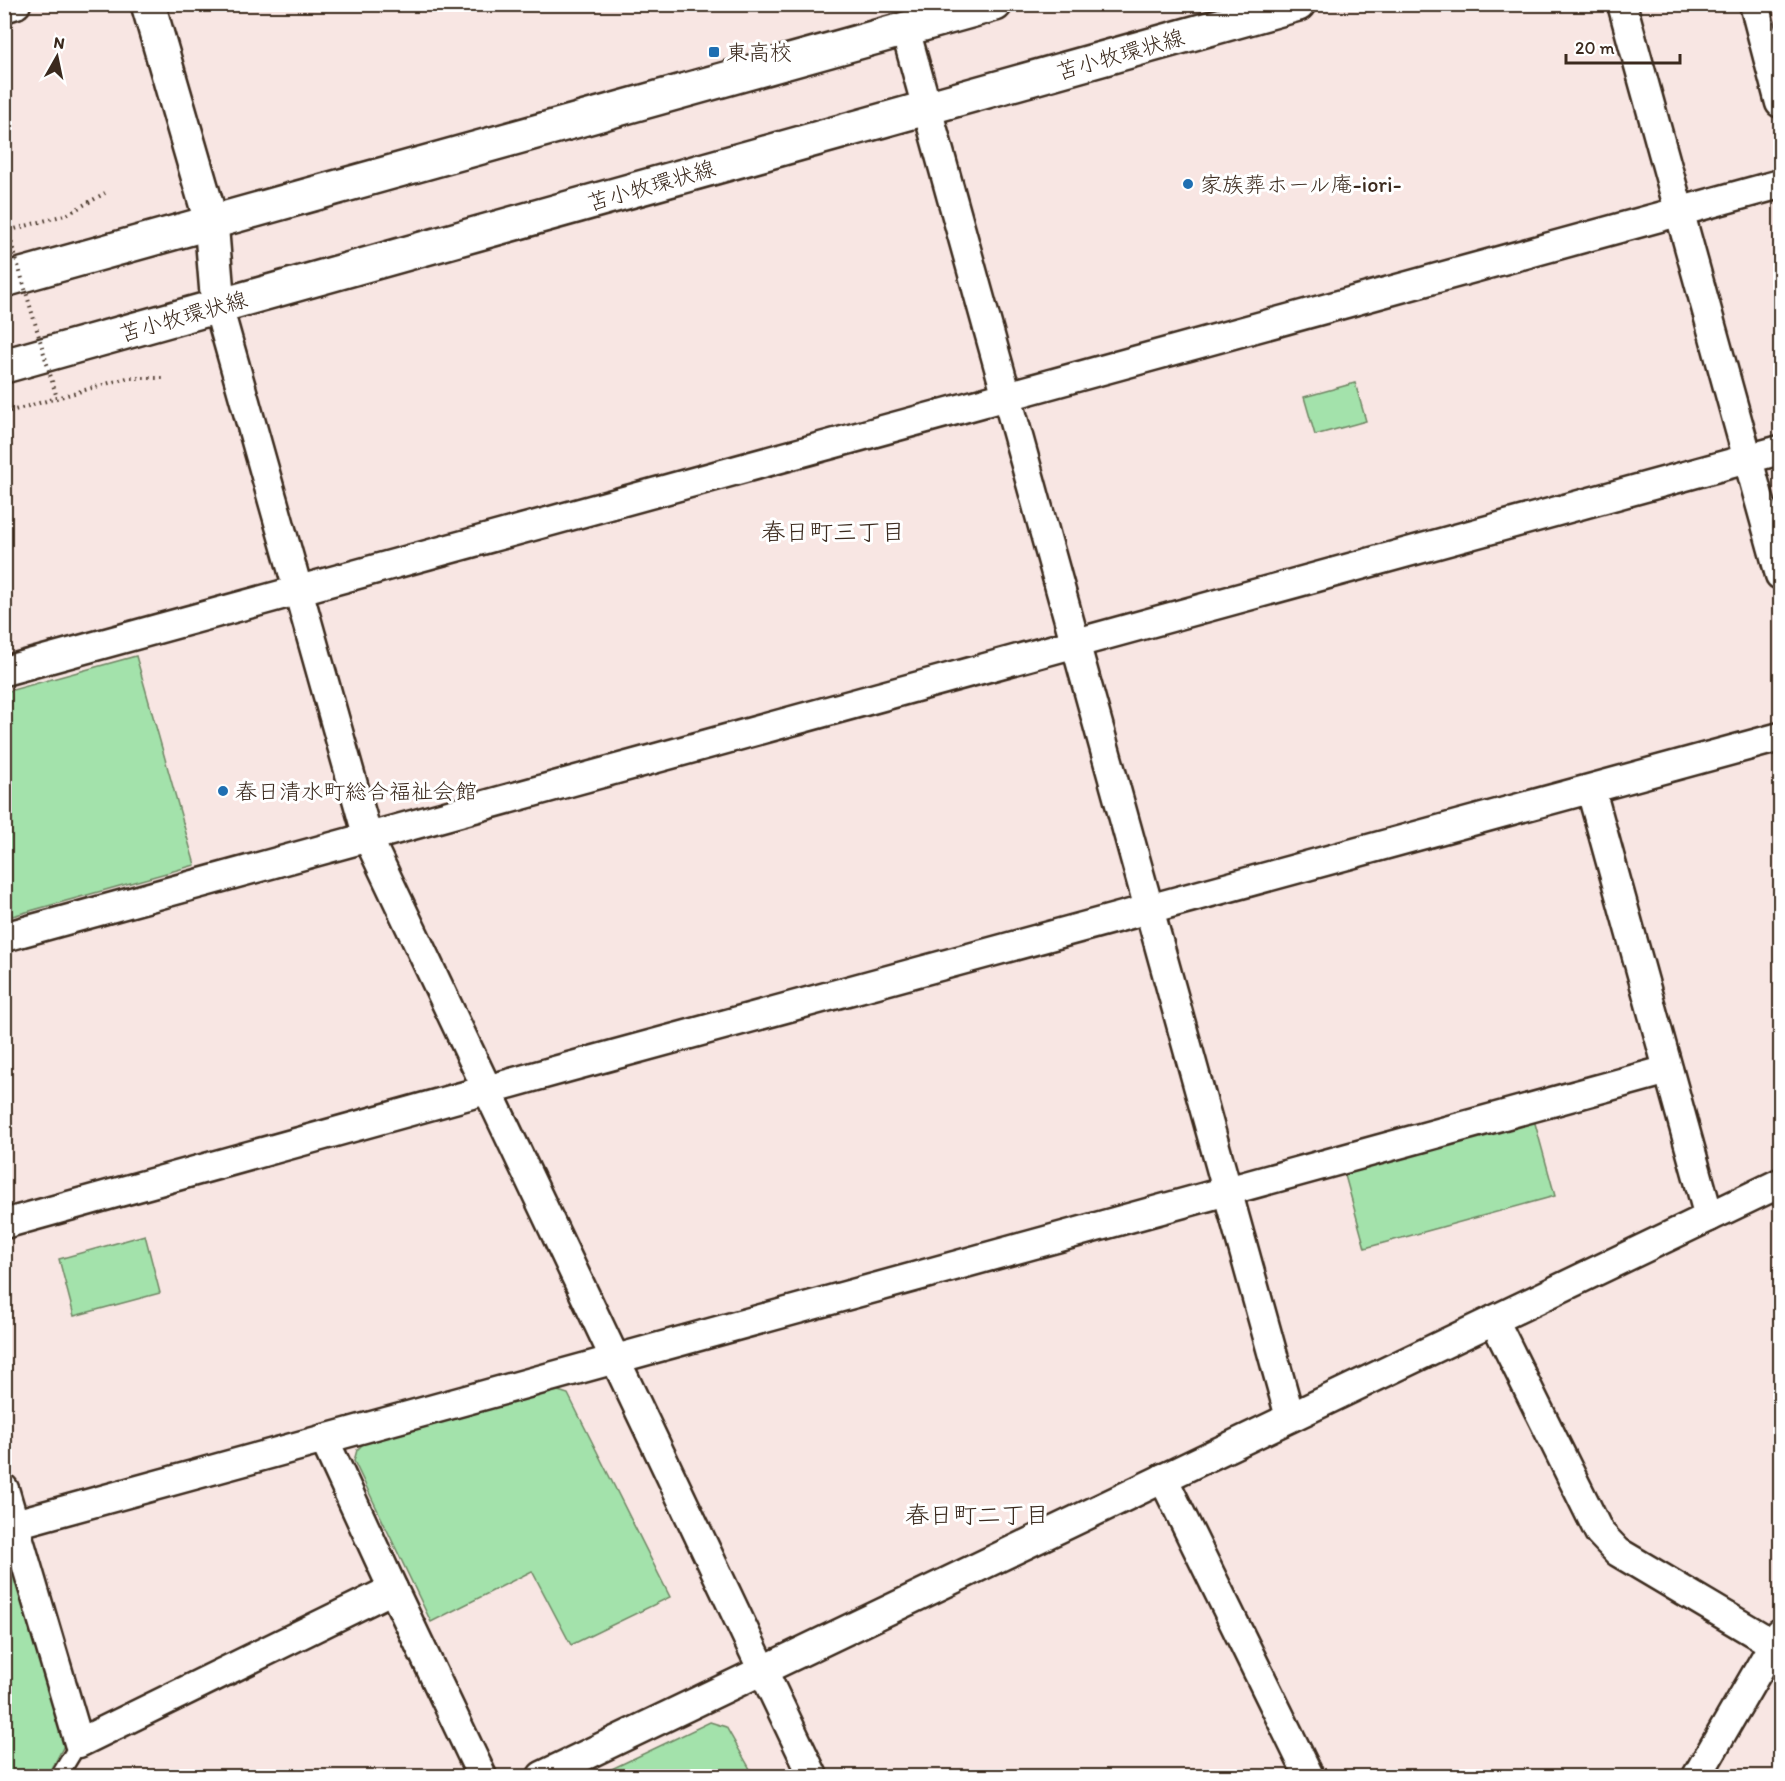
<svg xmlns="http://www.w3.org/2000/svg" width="1785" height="1781" font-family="Itim,'Klee One',sans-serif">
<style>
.green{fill:#a3e2ab;stroke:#6f8664;stroke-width:1.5}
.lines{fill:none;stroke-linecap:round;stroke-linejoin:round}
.service-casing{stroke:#3b2a1e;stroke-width:20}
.minor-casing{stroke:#3b2a1e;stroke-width:33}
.tertiary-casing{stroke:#3b2a1e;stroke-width:38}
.secondary-casing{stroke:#3b2a1e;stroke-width:38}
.path{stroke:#3b2a1e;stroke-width:4;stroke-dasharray:1.5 4.5;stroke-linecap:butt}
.service{stroke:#fff;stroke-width:15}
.minor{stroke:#fff;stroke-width:28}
.tertiary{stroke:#fff;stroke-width:33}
.secondary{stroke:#fff;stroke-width:33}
.path-bridge{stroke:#3b2a1e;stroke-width:4;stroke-dasharray:1.5 4.5;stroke-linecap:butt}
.poi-dot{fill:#1f6fb2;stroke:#fff;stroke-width:2}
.labels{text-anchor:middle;stroke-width:6;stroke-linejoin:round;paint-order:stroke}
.poi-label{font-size:22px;fill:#3b2a1e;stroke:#fff;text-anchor:start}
.street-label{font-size:22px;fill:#3b2a1e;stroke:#fff}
.neighbourhood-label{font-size:24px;fill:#3b2a1e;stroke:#fff}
</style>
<rect width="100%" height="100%" fill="#f8e6e3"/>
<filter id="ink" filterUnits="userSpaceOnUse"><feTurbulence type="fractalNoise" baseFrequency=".0167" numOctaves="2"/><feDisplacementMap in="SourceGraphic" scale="12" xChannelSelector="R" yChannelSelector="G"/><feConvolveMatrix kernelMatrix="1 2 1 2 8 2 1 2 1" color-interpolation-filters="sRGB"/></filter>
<g filter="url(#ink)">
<g class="green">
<polygon points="1355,383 1366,421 1315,435 1304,397"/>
<polygon points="136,656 195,865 12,916 4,890 5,692"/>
<polygon points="1533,1116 1555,1196 1365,1248 1343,1168"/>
<polygon points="145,1235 160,1293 74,1316 59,1259"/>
<polygon points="552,1389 568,1394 670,1597 571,1645 532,1571 431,1622 354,1461 357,1450 364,1443"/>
<polygon points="4,1540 68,1738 48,1776 5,1776"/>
<polygon points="710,1722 726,1727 754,1776 597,1776"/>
</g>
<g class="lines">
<defs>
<polyline id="service" points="59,1776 79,1743"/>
<g id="minor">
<polyline points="1622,4 1780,575"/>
<polyline points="1754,4 1780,103"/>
<polyline points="4,8 16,4"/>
<polyline points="905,29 1290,1417"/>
<polyline points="218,306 368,838 813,1776"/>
<polyline points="4,671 1780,184"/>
<polyline points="1591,790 1709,1217"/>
<polyline points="4,937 1780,450"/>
<polyline points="4,1224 569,1067 1780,737"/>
<polyline points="1494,1320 1599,1532 1618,1552 1780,1648"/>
<polyline points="324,1439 393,1589 482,1776"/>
<polyline points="1163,1478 1309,1776"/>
<polyline points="4,1489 79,1743 393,1589"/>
<polyline points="4,1527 1668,1070"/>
<polyline points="542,1776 1780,1183"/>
<polyline points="1697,1776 1780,1633"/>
</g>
<polyline id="tertiary" points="148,4 211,221 218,306"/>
<g id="secondary">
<polyline points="4,280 995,4"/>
<polyline points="4,366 1298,4"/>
</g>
</defs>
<use href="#service" class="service-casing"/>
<use href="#minor" class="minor-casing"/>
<use href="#tertiary" class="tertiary-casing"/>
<use href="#secondary" class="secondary-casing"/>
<g class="path">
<polyline points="4,232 68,214 105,193"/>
<polyline points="4,413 127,378 165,378"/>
</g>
<use href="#service" class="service"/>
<use href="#minor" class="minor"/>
<use href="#tertiary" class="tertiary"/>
<use href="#secondary" class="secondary"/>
<polyline class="path-bridge" points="8,231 57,398"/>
</g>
</g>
<g class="poi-dot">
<rect x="708" y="46" width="12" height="12" rx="3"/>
<circle cx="1188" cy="184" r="6"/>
<circle cx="223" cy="791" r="6"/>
</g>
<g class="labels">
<g class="poi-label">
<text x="726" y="60">東高校</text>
<text x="1200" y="192">家族葬ホール庵-iori-</text>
<text x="235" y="799">春日清水町総合福祉会館</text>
</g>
<g class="street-label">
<text transform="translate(1120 54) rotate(-16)" y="8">苫小牧環状線</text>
<text transform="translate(651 185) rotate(-16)" y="8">苫小牧環状線</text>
<text transform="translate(183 316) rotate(-16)" y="8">苫小牧環状線</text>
</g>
<g class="neighbourhood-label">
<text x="833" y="540">春日町三丁目</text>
<text x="977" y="1523">春日町二丁目</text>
</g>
</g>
<rect width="1785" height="1781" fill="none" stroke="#fff" stroke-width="24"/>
<rect x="12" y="12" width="1761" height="1757" fill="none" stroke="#3b2a1e" stroke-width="2" filter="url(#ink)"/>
<g transform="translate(57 57) rotate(9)" stroke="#ffffff" stroke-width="4.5" paint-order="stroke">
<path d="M0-4.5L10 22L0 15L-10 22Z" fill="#3b2a1e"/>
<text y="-9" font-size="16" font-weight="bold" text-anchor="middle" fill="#3b2a1e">N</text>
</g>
<path d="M1566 54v9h114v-9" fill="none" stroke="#3b2a1e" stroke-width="3"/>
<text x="1575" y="54" font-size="18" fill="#3b2a1e" stroke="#ffffff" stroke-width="4.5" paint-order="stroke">20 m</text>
</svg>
